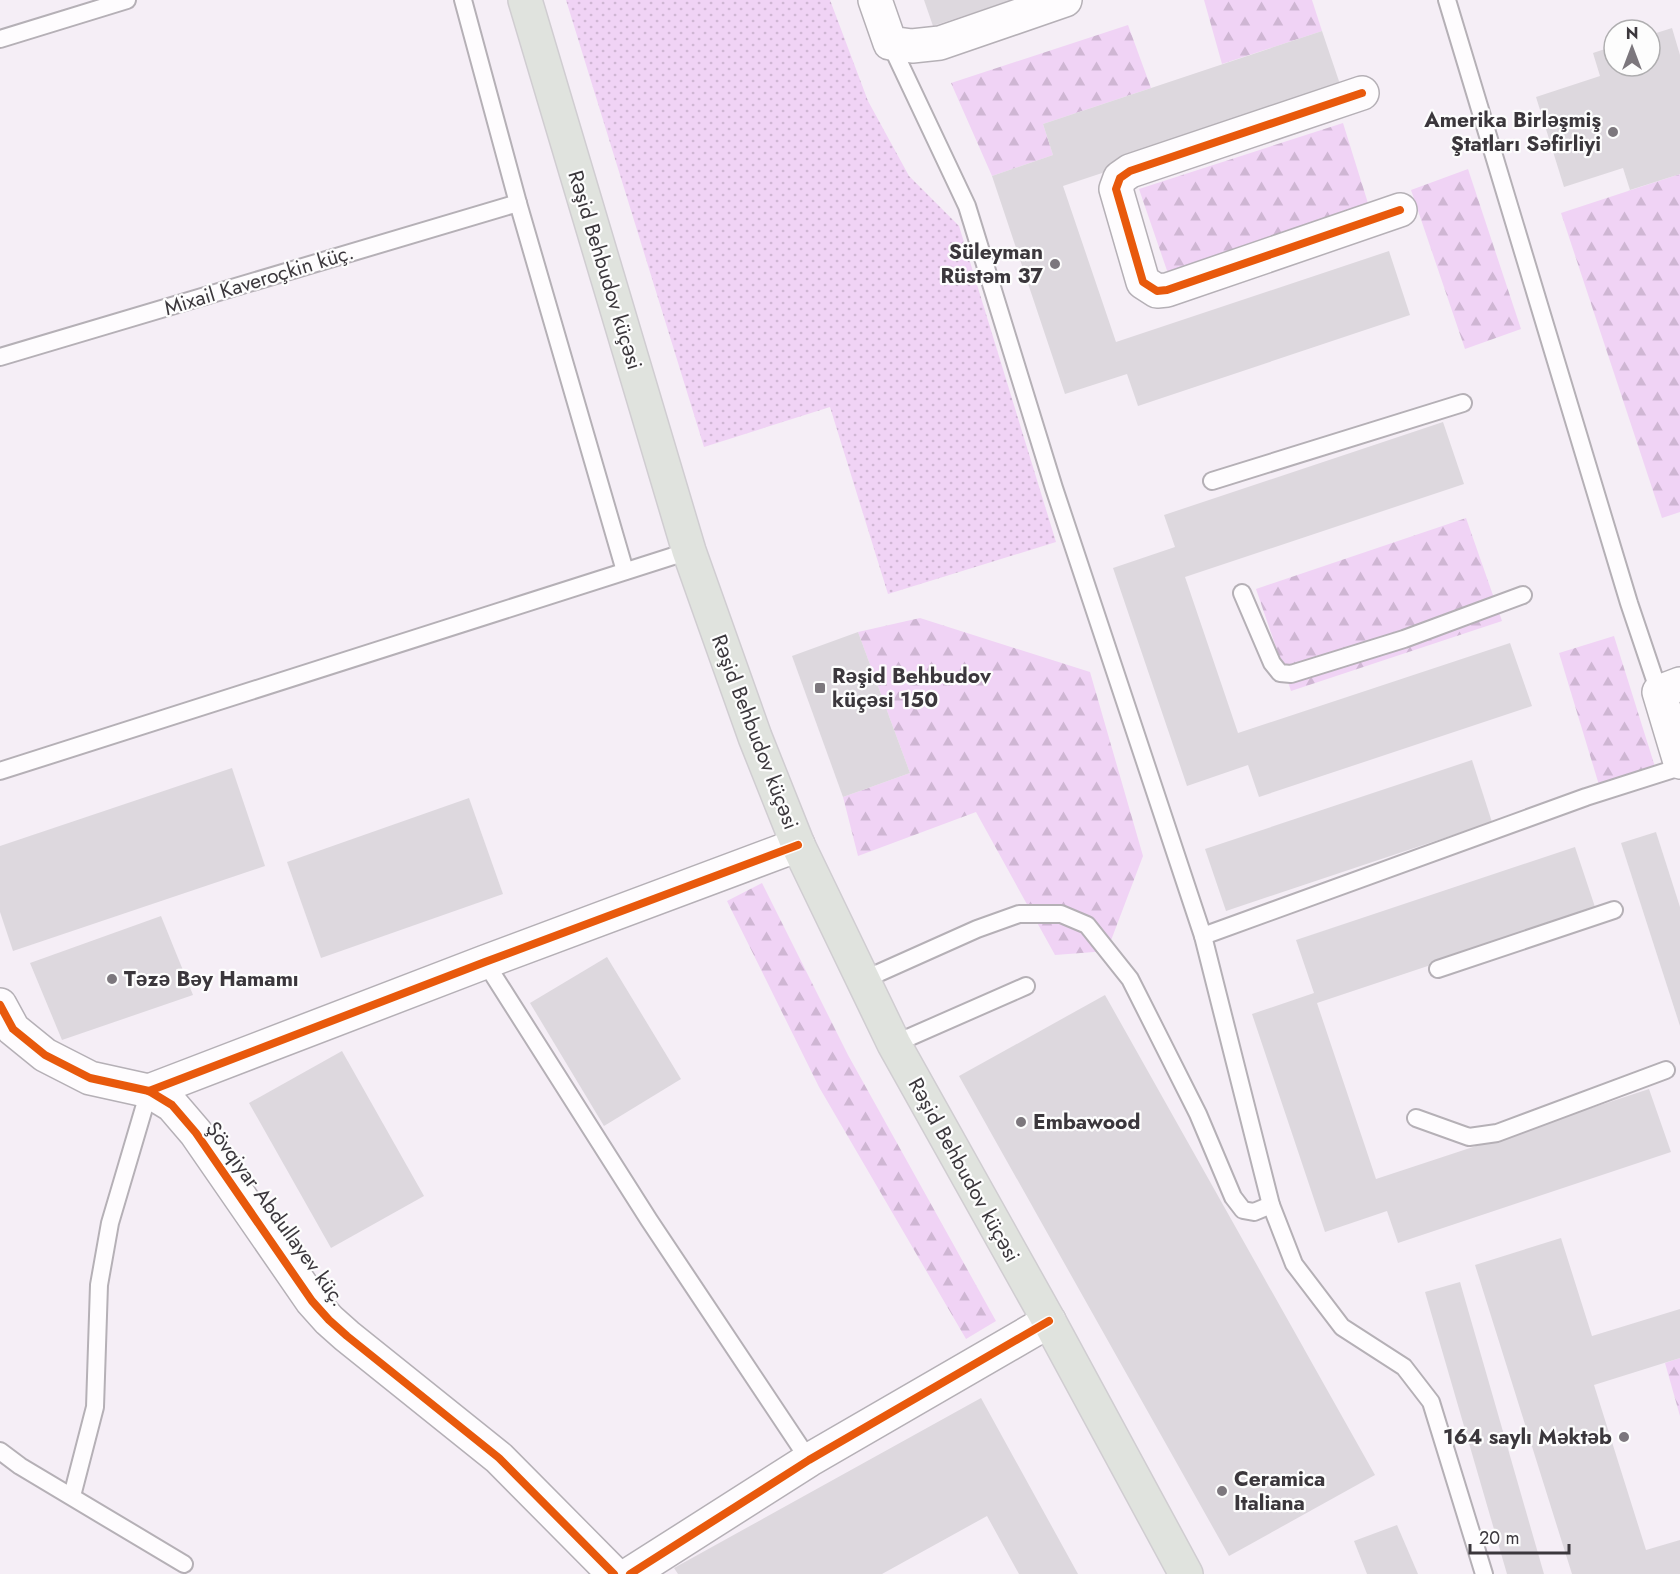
<svg xmlns="http://www.w3.org/2000/svg" width="1680" height="1574" font-family="Jost,sans-serif">
<style>
.green{fill:url(#green-dots)}
.forest{fill:url(#forest-firs)}
.building{fill:#ddd8de}
.lines{fill:none;stroke-linecap:round;stroke-linejoin:round}
.service-casing{stroke:#b5b0b6;stroke-width:20}
.minor-casing{stroke:#b5b0b6;stroke-width:36}
.primary-casing{stroke:#d0cdd1;stroke-width:36}
.service{stroke:#fefcfe;stroke-width:16}
.minor{stroke:#fefcfe;stroke-width:33}
.primary{stroke:#e0e3de;stroke-width:33}
.cycleway-casing{stroke:#fdfdfd;stroke-width:11}
.cycleway{stroke:#e8590c;stroke-width:8}
.poi-dot{fill:#7c777d;stroke:#fdfdfd;stroke-width:2}
.labels{text-anchor:middle;stroke-width:4.5;stroke-linejoin:round;paint-order:stroke}
.poi-label{font-size:21px;font-weight:bold;fill:#3b373c;stroke:#fdfdfd;text-anchor:start}
.street-label{font-size:21px;fill:#3b373c;stroke:#fdfdfd}
</style>
<defs>
<pattern id="green-dots" width="8" height="8" patternUnits="userSpaceOnUse" patternTransform="scale(1.5)"><rect width="8" height="8" fill="#f0d3f5"/><path d="M2 2h.1M6 6h.1" fill="none" stroke="#cfb6d3" stroke-width="1.8" stroke-linecap="round"/></pattern>
<pattern id="forest-firs" width="22" height="20" patternUnits="userSpaceOnUse" patternTransform="scale(1.5)"><rect width="22" height="20" fill="#f0d3f5"/><path d="M5 1l3.5 6h-7zM16 11l3.5 6h-7z" fill="#cfb6d3"/></pattern>
</defs>
<rect width="100%" height="100%" fill="#f5eef6"/>
<polygon class="green" points="566,0 830,0 868,101 909,176 959,226 1056,542 888,594 830,407 704,447"/>
<g class="forest">
<polygon points="1204,0 1312,0 1322,31 1222,64"/>
<polygon points="1128,25 1151,88 1043,124 1053,155 992,176 951,83"/>
<polygon points="1343,123 1376,229 1174,291 1139,189"/>
<polygon points="1468,169 1521,329 1465,349 1411,190"/>
<polygon points="1680,174 1680,512 1662,518 1561,213"/>
<polygon points="1466,518 1502,621 1291,691 1256,589"/>
<polygon points="920,618 1090,672 1143,856 1107,951 1055,955 976,812 858,856 843,797 910,773 858,632"/>
<polygon points="1614,636 1656,770 1599,785 1559,653"/>
<polygon points="762,883 848,1055 996,1321 966,1339 819,1087 727,901"/>
<polygon points="1680,1358 1680,1416 1665,1363"/>
</g>
<g class="building">
<polygon points="924,0 1012,0 933,26"/>
<polygon points="1672,28 1680,55 1680,174 1630,190 1623,168 1564,187 1536,97 1600,76 1593,53 1614,46 1614,66 1650,66 1650,35"/>
<polygon points="1322,31 1343,93 1063,186 1116,342 1389,251 1410,315 1138,406 1127,374 1065,394 992,176 1053,155 1043,124"/>
<polygon points="1443,422 1464,484 1185,577 1238,733 1510,643 1532,706 1259,797 1248,765 1187,786 1113,568 1175,547 1164,515"/>
<polygon points="858,632 910,773 843,797 792,656"/>
<polygon points="1472,760 1492,822 1226,911 1205,849"/>
<polygon points="232,768 265,866 13,951 0,912 0,846"/>
<polygon points="469,798 503,894 321,958 287,862"/>
<polygon points="1656,832 1680,907 1680,1026 1621,843"/>
<polygon points="1575,847 1596,910 1317,1003 1376,1179 1649,1089 1671,1152 1398,1243 1387,1211 1325,1232 1252,1014 1314,993 1296,940"/>
<polygon points="161,916 193,995 62,1040 30,963"/>
<polygon points="607,957 681,1079 604,1126 530,1003"/>
<polygon points="1105,995 1375,1475 1229,1556 959,1076"/>
<polygon points="342,1051 424,1196 331,1248 249,1103"/>
<polygon points="1561,1238 1592,1336 1680,1309 1680,1358 1594,1385 1646,1550 1680,1540 1680,1574 1572,1574 1475,1265"/>
<polygon points="1460,1282 1544,1574 1507,1574 1425,1292"/>
<polygon points="981,1398 1078,1574 1019,1574 987,1516 882,1574 678,1574 674,1568"/>
<polygon points="1397,1525 1418,1574 1367,1574 1354,1541"/>
</g>
<g class="lines">
<defs>
<g id="service">
<polyline points="463,0 518,203 625,571"/>
<polyline points="1447,0 1629,603 1659,692"/>
<polyline points="0,39 127,0"/>
<polyline points="890,43 967,206 1054,488 1203,936 1271,1205 1294,1264 1342,1327 1404,1367 1431,1402 1484,1574"/>
<polyline points="0,357 518,203"/>
<polyline points="1212,481 1463,403"/>
<polyline points="1242,593 1272,663 1280,673 1291,674 1404,639 1523,595"/>
<polyline points="0,771 689,551"/>
<polyline points="1203,936 1586,797 1680,767"/>
<polyline points="485,962 649,1220 809,1460"/>
<polyline points="1438,969 1614,910"/>
<polyline points="863,980 977,929 1019,914 1061,914 1087,925 1130,979 1198,1114 1233,1197 1243,1210 1254,1212 1271,1205"/>
<polyline points="894,1044 1026,986"/>
<polyline points="1416,1118 1469,1137 1497,1133 1666,1070"/>
<polyline points="0,1451 20,1466 184,1564"/>
<polyline points="72,1496 95,1407 99,1285 110,1223 149,1091"/>
</g>
<g id="minor">
<polyline points="875,0 890,43 912,46 940,43 1065,0"/>
<polyline points="1362,93 1130,171 1120,178 1116,189 1143,282 1157,291 1167,290 1400,210"/>
<polyline points="1680,684 1659,692 1680,762"/>
<polyline points="0,1005 13,1029 45,1055 90,1078 149,1091 172,1105 196,1133 312,1301 329,1320 347,1336 499,1458 614,1574"/>
<polyline points="149,1091 485,962 798,845"/>
<polyline points="630,1574 809,1460 1049,1321"/>
</g>
<polyline id="primary" points="525,0 689,551 755,737 798,845 894,1044 1049,1321 1186,1574"/>
</defs>
<use href="#service" class="service-casing"/>
<use href="#minor" class="minor-casing"/>
<use href="#primary" class="primary-casing"/>
<use href="#service" class="service"/>
<use href="#minor" class="minor"/>
<use href="#primary" class="primary"/>
<defs>
<g id="cycleway">
<polyline points="1362,93 1130,171 1120,178 1116,189 1143,282 1157,291 1167,290 1400,210"/>
<polyline points="0,1005 13,1029 45,1055 90,1078 149,1091 172,1105 196,1133 312,1301 329,1320 347,1336 499,1458 614,1574"/>
<polyline points="149,1091 485,962 798,845"/>
<polyline points="630,1574 809,1460 1049,1321"/>
</g>
</defs>
<use href="#cycleway" class="cycleway-casing"/>
<use href="#cycleway" class="cycleway"/>
</g>
<g class="poi-dot">
<circle cx="1613" cy="132" r="6"/>
<circle cx="1055" cy="264" r="6"/>
<rect x="814" y="682" width="12" height="12" rx="3"/>
<circle cx="112" cy="979" r="6"/>
<circle cx="1021" cy="1122" r="6"/>
<circle cx="1624" cy="1437" r="6"/>
<circle cx="1222" cy="1491" r="6"/>
</g>
<g class="labels">
<g class="poi-label">
<text x="1601" y="127" text-anchor="end">Amerika Birləşmiş<tspan x="1601" dy="24">Ştatları Səfirliyi</tspan></text>
<text x="1043" y="259" text-anchor="end">Süleyman<tspan x="1043" dy="24">Rüstəm 37</tspan></text>
<text x="832" y="683">Rəşid Behbudov<tspan x="832" dy="24">küçəsi 150</tspan></text>
<text x="124" y="986">Təzə Bəy Hamamı</text>
<text x="1033" y="1129">Embawood</text>
<text x="1612" y="1444" text-anchor="end">164 saylı Məktəb</text>
<text x="1234" y="1486">Ceramica<tspan x="1234" dy="24">Italiana</tspan></text>
</g>
<g class="street-label">
<text transform="translate(605 270) rotate(73)" y="7">Rəşid Behbudov küçəsi</text>
<text transform="translate(259 280) rotate(-17)" y="7">Mixail Kaveroçkin küç.</text>
<text transform="translate(755 732) rotate(69)" y="7">Rəşid Behbudov küçəsi</text>
<text transform="translate(964 1170) rotate(61)" y="7">Rəşid Behbudov küçəsi</text>
<text transform="translate(276 1214) rotate(54)" y="7">Şövqiyar Abdullayev küç.</text>
</g>
</g>
<g transform="translate(1632 48)"><circle r="28" fill="#fdfdfd" stroke="#afaeb0" stroke-width="1.5"/>
<path d="M0-4.5L10 22L0 15L-10 22Z" fill="#7c777d"/>
<text y="-9" font-size="16" font-weight="bold" text-anchor="middle" fill="#3b373c">N</text>
</g>
<path d="M1470 1544v9h99v-9" fill="none" stroke="#3b373c" stroke-width="3"/>
<text x="1479" y="1544" font-size="18" fill="#3b373c" stroke="#fdfdfd" stroke-width="4.5" paint-order="stroke">20 m</text>
</svg>
